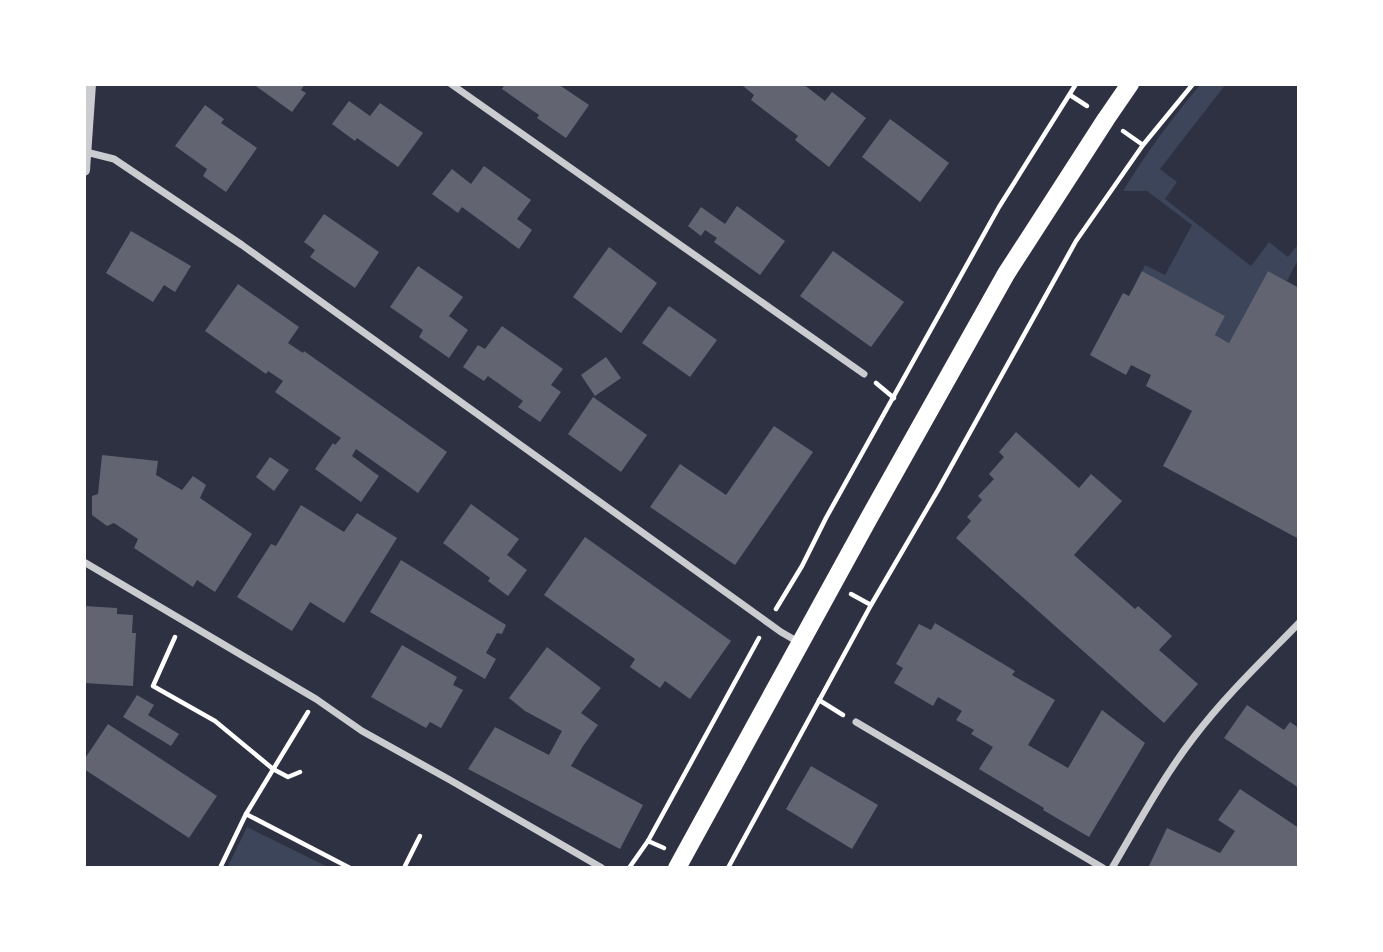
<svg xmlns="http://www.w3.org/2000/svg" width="1383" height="952" font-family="Roboto,sans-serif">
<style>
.green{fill:#3c4559}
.building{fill:#626471}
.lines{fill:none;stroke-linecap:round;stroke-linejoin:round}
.path{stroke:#fff;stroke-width:4.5}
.minor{stroke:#caccd0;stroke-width:7}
.tertiary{stroke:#caccd0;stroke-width:12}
.primary{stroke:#fff;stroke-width:18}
</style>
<rect width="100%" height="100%" fill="#2d3142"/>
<g class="green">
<path d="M1201,84H1226L1160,169L1177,182L1165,199L1251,266L1269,242L1288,257L1299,243V258L1287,281L1268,271L1229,343L1215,335L1225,316L1142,271L1145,265L1165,275L1192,225L1147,191H1123C1146,153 1172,118 1201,84Z"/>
<polygon points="247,827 330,868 227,868"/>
</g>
<g class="building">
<polygon points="253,84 305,84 301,90 306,93 292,112"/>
<polygon points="505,84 558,84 589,105 566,138 537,118 539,115 502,89"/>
<polygon points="745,84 803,84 825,101 832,92 866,118 829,167 795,140 798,136 751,100 754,95 743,86"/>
<polygon points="349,101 370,116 380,103 423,133 398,167 357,138 355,141 332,124"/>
<polygon points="205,105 224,119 221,123 257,148 226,192 203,176 207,169 175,146"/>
<polygon points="890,119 949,163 920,202 862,157"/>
<polygon points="484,166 531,200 517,219 532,230 519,249 462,207 458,213 432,194 452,169 471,184"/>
<polygon points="737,206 785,241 760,275 714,242 717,238 705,230 701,236 688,226 701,207 725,224"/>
<polygon points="324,214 379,252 355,288 310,257 315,250 304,242"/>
<polygon points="131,231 191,266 175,292 164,285 153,302 106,273"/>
<polygon points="609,247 657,283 621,333 573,297"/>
<polygon points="833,251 904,302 871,347 800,296"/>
<polygon points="418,266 463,297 449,316 468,330 449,358 419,337 423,330 390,307"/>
<polygon points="1142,271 1225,316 1215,335 1229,343 1268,271 1299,288 1299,539 1163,466 1192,411 1146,386 1151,375 1131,365 1126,375 1090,355 1123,293 1129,296"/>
<polygon points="238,284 299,327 288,343 303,353 304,351 447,452 418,493 356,449 352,456 379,476 361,502 315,469 333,443 335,445 341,438 275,392 283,381 268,371 266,374 205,331"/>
<polygon points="669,306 717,340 690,377 642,343"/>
<polygon points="502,326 563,369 551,385 561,392 540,422 518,407 523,401 488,376 484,381 463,367 478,345 485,349"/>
<polygon points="606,357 621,378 595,396 581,375"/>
<polygon points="593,397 647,435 621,472 568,434"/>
<polygon points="774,426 813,452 735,565 650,507 680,464 726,495"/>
<polygon points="1016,432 1079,488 1091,474 1122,501 1074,555 1135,609 1138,606 1172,636 1159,650 1198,684 1164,723 956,538 971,521 967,517 982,500 978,496 994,479 989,474 1004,457 999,452"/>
<polygon points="102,455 158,461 156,475 182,490 193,476 206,485 200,498 252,534 215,592 197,580 193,587 134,548 138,539 114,523 107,526 92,515 92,496 98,494"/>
<polygon points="270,457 289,470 274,491 256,477"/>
<polygon points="471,504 519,539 507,555 527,570 508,596 488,581 490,578 443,543"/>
<polygon points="301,505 344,532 357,513 397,538 344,623 310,602 292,631 237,597 271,544 276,546"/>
<polygon points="585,537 731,641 690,699 665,681 660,688 630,667 635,659 544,595"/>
<polygon points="401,560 506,625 502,634 497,633 486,653 496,659 485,679 370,612"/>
<polygon points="84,606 117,608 117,614 133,615 132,633 136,633 133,686 84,683"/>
<polygon points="935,623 1015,671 1012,675 1055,700 1028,745 1068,768 1102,710 1145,743 1089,837 1043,810 1044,808 979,769 993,747 971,734 974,730 956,720 962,711 938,697 933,706 894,683 903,668 896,664 919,624 931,630"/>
<polygon points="402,645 457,677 453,685 463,690 441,728 430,722 426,728 371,697"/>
<polygon points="547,647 601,688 581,713 598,725 583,746 571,766 643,805 620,849 468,769 495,727 549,755 562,731 525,711 509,698"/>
<polygon points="137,695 154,705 148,715 179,734 171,746 123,717"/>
<polygon points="1247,705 1284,730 1290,722 1299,728 1299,788 1224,738"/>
<polygon points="108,724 217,796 189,838 84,769 84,760"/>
<polygon points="811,766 878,805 852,849 786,809"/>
<polygon points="1240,789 1299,828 1299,868 1148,868 1167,828 1220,853 1235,831 1218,820"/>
</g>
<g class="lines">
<g class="path">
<polyline points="1070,95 1087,106"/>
<polyline points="1123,131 1143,145"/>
<polyline points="876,383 894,398"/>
<polyline points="851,594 871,605"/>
<polyline points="776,609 802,566 826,518 999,207 1076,84"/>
<polyline points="175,637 153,686 215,721 273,769 288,777 300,772"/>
<polyline points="819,700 843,715"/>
<polyline points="246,814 350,868"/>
<polyline points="648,841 664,848"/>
<polyline points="220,868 246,814 308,712"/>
<polyline points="404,868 420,836"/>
<polyline points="629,868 648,841 759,638"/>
<polyline points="728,868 871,605 938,490 1076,241 1143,145 1193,84"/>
</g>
<g class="minor">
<polyline points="451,84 864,374"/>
<polyline points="86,152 114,159 242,245 781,632 800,643"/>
<polyline points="84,562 316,699 362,731 450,780 602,868"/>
<polyline points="856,722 1103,868"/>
<path d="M1112,868C1138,824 1163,777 1194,737C1225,696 1263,660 1299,623"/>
</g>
<polyline class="tertiary" points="84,170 90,84"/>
<polyline class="primary" points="677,868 869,518 1006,274 1106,119 1130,84"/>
</g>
<rect width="1383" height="952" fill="none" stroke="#ffffff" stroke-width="172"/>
</svg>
